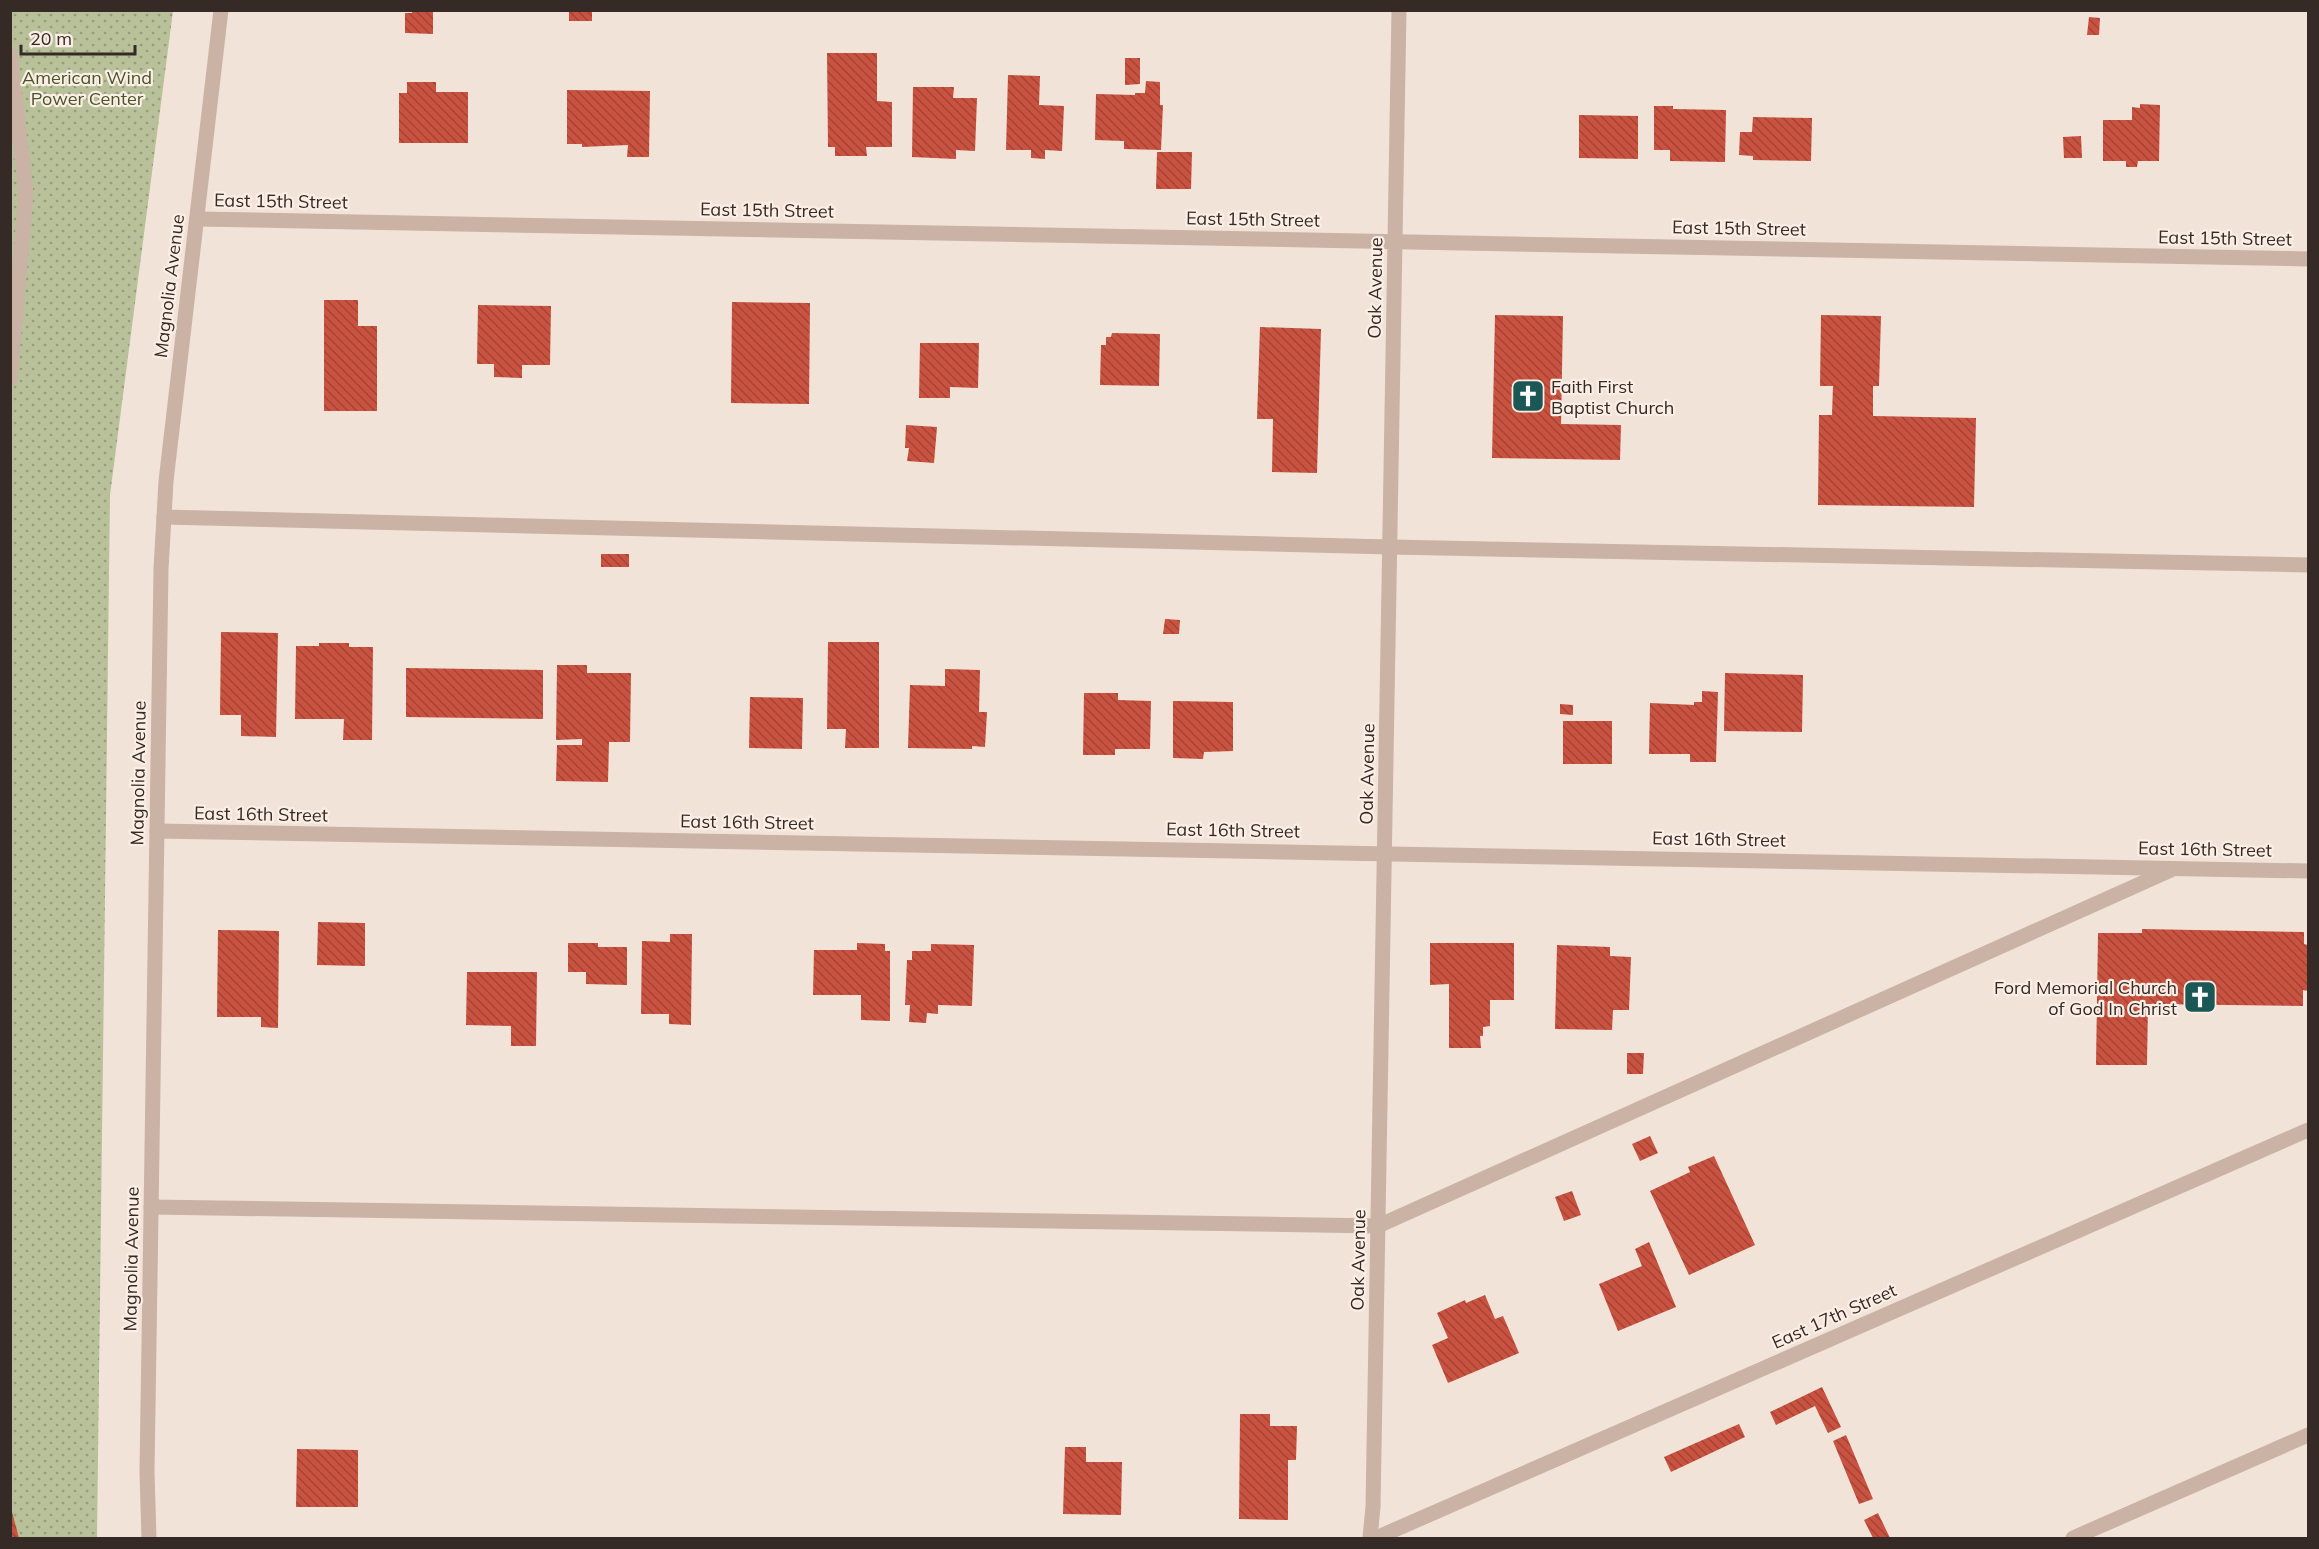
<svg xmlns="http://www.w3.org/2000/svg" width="2319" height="1549" viewBox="0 0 2319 1549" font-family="Mulish,sans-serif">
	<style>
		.park { fill: url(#park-dots) }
		.building { fill: url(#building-back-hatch) }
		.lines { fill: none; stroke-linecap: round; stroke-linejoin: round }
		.minor { stroke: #cab2a5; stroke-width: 15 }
		.labels { text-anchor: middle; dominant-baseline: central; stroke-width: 4.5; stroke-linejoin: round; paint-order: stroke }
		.park-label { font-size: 18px; fill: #49542a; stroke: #faeee5 }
		.street-label { font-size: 18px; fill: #362a26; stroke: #faeee5 }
		.poi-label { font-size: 18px; fill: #362a26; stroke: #faeee5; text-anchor: start }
	</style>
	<defs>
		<pattern id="park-dots" width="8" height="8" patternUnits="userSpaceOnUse" patternTransform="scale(1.5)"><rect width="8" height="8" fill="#b8c199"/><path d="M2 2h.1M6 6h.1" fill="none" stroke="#969d7d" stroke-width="1.8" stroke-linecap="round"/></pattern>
		<pattern id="building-back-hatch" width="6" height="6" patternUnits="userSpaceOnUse" patternTransform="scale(1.5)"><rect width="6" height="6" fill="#c95240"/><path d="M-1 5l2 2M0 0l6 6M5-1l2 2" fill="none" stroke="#a44435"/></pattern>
	</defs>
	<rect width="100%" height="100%" fill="#f2e3d9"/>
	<path class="park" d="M11 11H173L110 495 97 1538H11Z"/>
	<g class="building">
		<path d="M412 10H433V34L405 33V13H412Z"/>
		<rect x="569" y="10" width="23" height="11"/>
		<path d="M2089 17 2100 18 2099 35H2087Z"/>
		<path d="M827 53H877V101L892 102V147H866L867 156H835V147H828Z"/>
		<path d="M1125 58H1140V84L1125 85Z"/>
		<path d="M1008 75 1040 76 1039 105 1064 106 1062 151 1045 150V159L1031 158V150H1006Z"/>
		<path d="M1146 81 1160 82V105H1163L1161 150 1124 149V141L1095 140 1096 94 1135 95V93H1145Z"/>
		<path d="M407 82H436V92H468V143H399V93H407Z"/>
		<path d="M913 87H954L953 98H977L975 151 956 150V159L912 157Z"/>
		<path d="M567 90 650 91 649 157H627L628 145 582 147V144H567Z"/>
		<path d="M2140 104 2160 105 2159 161H2138L2137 167H2126V161H2103V120H2132V107L2140 108Z"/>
		<path d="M1654 106H1673V109L1726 110 1725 162 1670 161V150H1654Z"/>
		<path d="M1579 115 1638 116V159L1579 158Z"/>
		<path d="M1753 117 1812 118 1811 161 1753 160V156L1739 155 1740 132H1752Z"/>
		<path d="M2081 136 2082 158H2064L2063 137Z"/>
		<path d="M1157 152H1192L1191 189H1156Z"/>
		<path d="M324 300H358V326H377V411H324Z"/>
		<path d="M732 302 810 303 809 404 731 403Z"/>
		<path d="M478 305 551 306 550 365H522V378L494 377V364H477Z"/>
		<path d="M1495 315 1563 316 1561 424 1621 425 1620 460 1492 458Z"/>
		<path d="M1821 315 1881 316 1879 386H1873V416L1976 418 1974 507 1818 505 1819 415H1832L1833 386H1820Z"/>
		<path d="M1260 327 1321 329 1317 473 1272 472 1273 419H1257Z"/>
		<path d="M1112 333 1160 334 1159 386 1100 385 1101 345H1106V337H1111Z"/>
		<path d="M920 343H979L978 388 950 387V398H919Z"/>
		<path d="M906 425 937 427 934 463 907 461 909 448H905Z"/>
		<rect x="601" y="554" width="28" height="13"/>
		<path d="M1165 619 1180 620 1179 634H1163Z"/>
		<path d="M221 632 278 633 276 737 241 736V715H220Z"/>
		<path d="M828 642H879V748H845L846 729H827Z"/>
		<path d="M319 643H349V647H373L372 740H343L344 719H295L296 646H319Z"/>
		<path d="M557 665H587V673H631L630 742H609L608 782 556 781 557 745H582V739L556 740Z"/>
		<path d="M406 668 543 670V719L406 717Z"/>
		<path d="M945 669 980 670 979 712H987L985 747 972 746V749L908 748 910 685 945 686Z"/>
		<path d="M1725 673 1803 675 1802 732 1724 731Z"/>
		<path d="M1702 691 1718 692 1716 762H1690V754H1649L1650 703 1694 705V702H1702Z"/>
		<path d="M1084 693H1118V700L1151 701 1150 749H1115V755H1083Z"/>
		<path d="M750 697 803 698 802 749 749 748Z"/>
		<path d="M1173 701 1233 702V751L1204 752 1203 759 1173 758Z"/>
		<path d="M1560 704 1573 705V715L1560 714Z"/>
		<rect x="1563" y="721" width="49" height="43"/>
		<path d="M318 922 365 923V966L317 965Z"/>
		<path d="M2142 929 2304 932V944L2308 945V991L2303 990V1006L2148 1004 2147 1065H2096L2098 933H2142Z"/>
		<path d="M218 930 279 931 278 1028 261 1027V1017H217Z"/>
		<path d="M670 934H692L691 1025 669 1024V1014H641L642 941 670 942Z"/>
		<path d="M568 943H598V947H627V985L586 984V972H568Z"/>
		<path d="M857 943 885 944V951H890V1021L861 1020V995H813L814 950H857Z"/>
		<path d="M1430 943H1514V1000H1490V1026L1483 1027V1036H1480L1481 1048H1449V984L1430 985Z"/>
		<path d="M931 944 974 945 972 1006 938 1005V1014L927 1013 926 1023 909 1022 910 1005H905L907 960H912V951H931Z"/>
		<path d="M1557 945 1610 947V956L1631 957 1629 1010H1613L1612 1030 1555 1029Z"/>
		<path d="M467 972H537L536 1046H511V1026L466 1025Z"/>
		<path d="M1627 1053H1644L1643 1074H1627Z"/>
		<path d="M1650 1136 1658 1153 1640 1161 1632 1144Z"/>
		<path d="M1714 1156 1755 1245 1689 1275 1650 1191 1690 1172 1688 1167Z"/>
		<path d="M1572 1191 1581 1215 1564 1221 1555 1197Z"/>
		<path d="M1649 1242 1676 1307 1618 1331 1599 1284 1642 1266 1635 1249Z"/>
		<path d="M1485 1295 1495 1319 1503 1316 1519 1353 1448 1383 1432 1345 1448 1338 1437 1313 1465 1300 1466 1303Z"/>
		<path d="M1822 1387 1841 1427 1828 1433 1815 1406 1776 1425 1770 1412Z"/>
		<path d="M1240 1414H1270V1426H1297L1296 1460H1288V1520L1239 1519Z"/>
		<path d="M1739 1424 1745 1437 1671 1472 1664 1457Z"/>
		<path d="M1846 1435 1873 1499 1859 1504 1833 1441Z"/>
		<path d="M1065 1447H1086V1462H1122L1121 1515 1063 1514Z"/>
		<path d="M297 1449 358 1450V1507H296Z"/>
		<path d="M10 1508H11L19 1538H10Z"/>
		<path d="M1878 1513 1890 1538H1873L1864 1520Z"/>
	</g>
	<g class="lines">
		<g class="minor">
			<path d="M10 55 26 193 10 379"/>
			<path d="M197 219 2308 259"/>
			<path d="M164 517 1390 547 2308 565"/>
			<path d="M157 831 2308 871"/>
			<path d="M151 1207 1378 1226 2171 870"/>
			<path d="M149 1538 147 1472 161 569 166 481 221 10"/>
			<path d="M1370 1538 1373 1507 1399 10"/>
			<path d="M1376 1538 2308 1130"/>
			<path d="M2073 1538 2308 1435"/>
		</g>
	</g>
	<defs>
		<symbol id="church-square" viewBox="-11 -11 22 22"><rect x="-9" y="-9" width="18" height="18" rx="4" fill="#1b5855" stroke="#faeee5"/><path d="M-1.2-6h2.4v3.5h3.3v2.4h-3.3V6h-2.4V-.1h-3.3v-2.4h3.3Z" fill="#fff"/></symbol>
	</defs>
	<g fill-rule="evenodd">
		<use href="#church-square" x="1509" y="377" width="38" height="38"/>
		<use href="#church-square" x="2181" y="978" width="38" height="38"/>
	</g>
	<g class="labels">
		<g class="park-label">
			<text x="87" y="77">American Wind<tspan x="87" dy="21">Power Center</tspan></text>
		</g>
		<g class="street-label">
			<text transform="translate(281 201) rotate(1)">East 15th Street</text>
			<text transform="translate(767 210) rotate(1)">East 15th Street</text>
			<text transform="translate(1253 219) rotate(1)">East 15th Street</text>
			<text transform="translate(1739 228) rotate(1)">East 15th Street</text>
			<text transform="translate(2225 238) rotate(1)">East 15th Street</text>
			<text transform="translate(169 286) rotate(-83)">Magnolia Avenue</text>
			<text transform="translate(1375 288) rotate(-89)">Oak Avenue</text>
			<text transform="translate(138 773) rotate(-89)">Magnolia Avenue</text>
			<text transform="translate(1367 774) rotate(-89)">Oak Avenue</text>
			<text transform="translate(261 814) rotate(1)">East 16th Street</text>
			<text transform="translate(747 822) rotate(1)">East 16th Street</text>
			<text transform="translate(1233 830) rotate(1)">East 16th Street</text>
			<text transform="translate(1719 839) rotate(1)">East 16th Street</text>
			<text transform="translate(2205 849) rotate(1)">East 16th Street</text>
			<text transform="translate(131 1259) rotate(-89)">Magnolia Avenue</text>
			<text transform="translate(1358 1260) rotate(-89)">Oak Avenue</text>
			<text transform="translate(1834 1316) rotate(-24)">East 17th Street</text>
		</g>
		<g class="poi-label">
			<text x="1551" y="386">Faith First<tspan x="1551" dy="21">Baptist Church</tspan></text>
			<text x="2177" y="987" text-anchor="end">Ford Memorial Church<tspan x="2177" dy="21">of God In Christ</tspan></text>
		</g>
	</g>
	<rect width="2319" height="1549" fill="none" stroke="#362a26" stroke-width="24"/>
	<path d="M21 45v9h114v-9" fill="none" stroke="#362a26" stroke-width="3"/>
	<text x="30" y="45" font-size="18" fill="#362a26" stroke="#faeee5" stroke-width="4.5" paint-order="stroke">20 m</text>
</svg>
